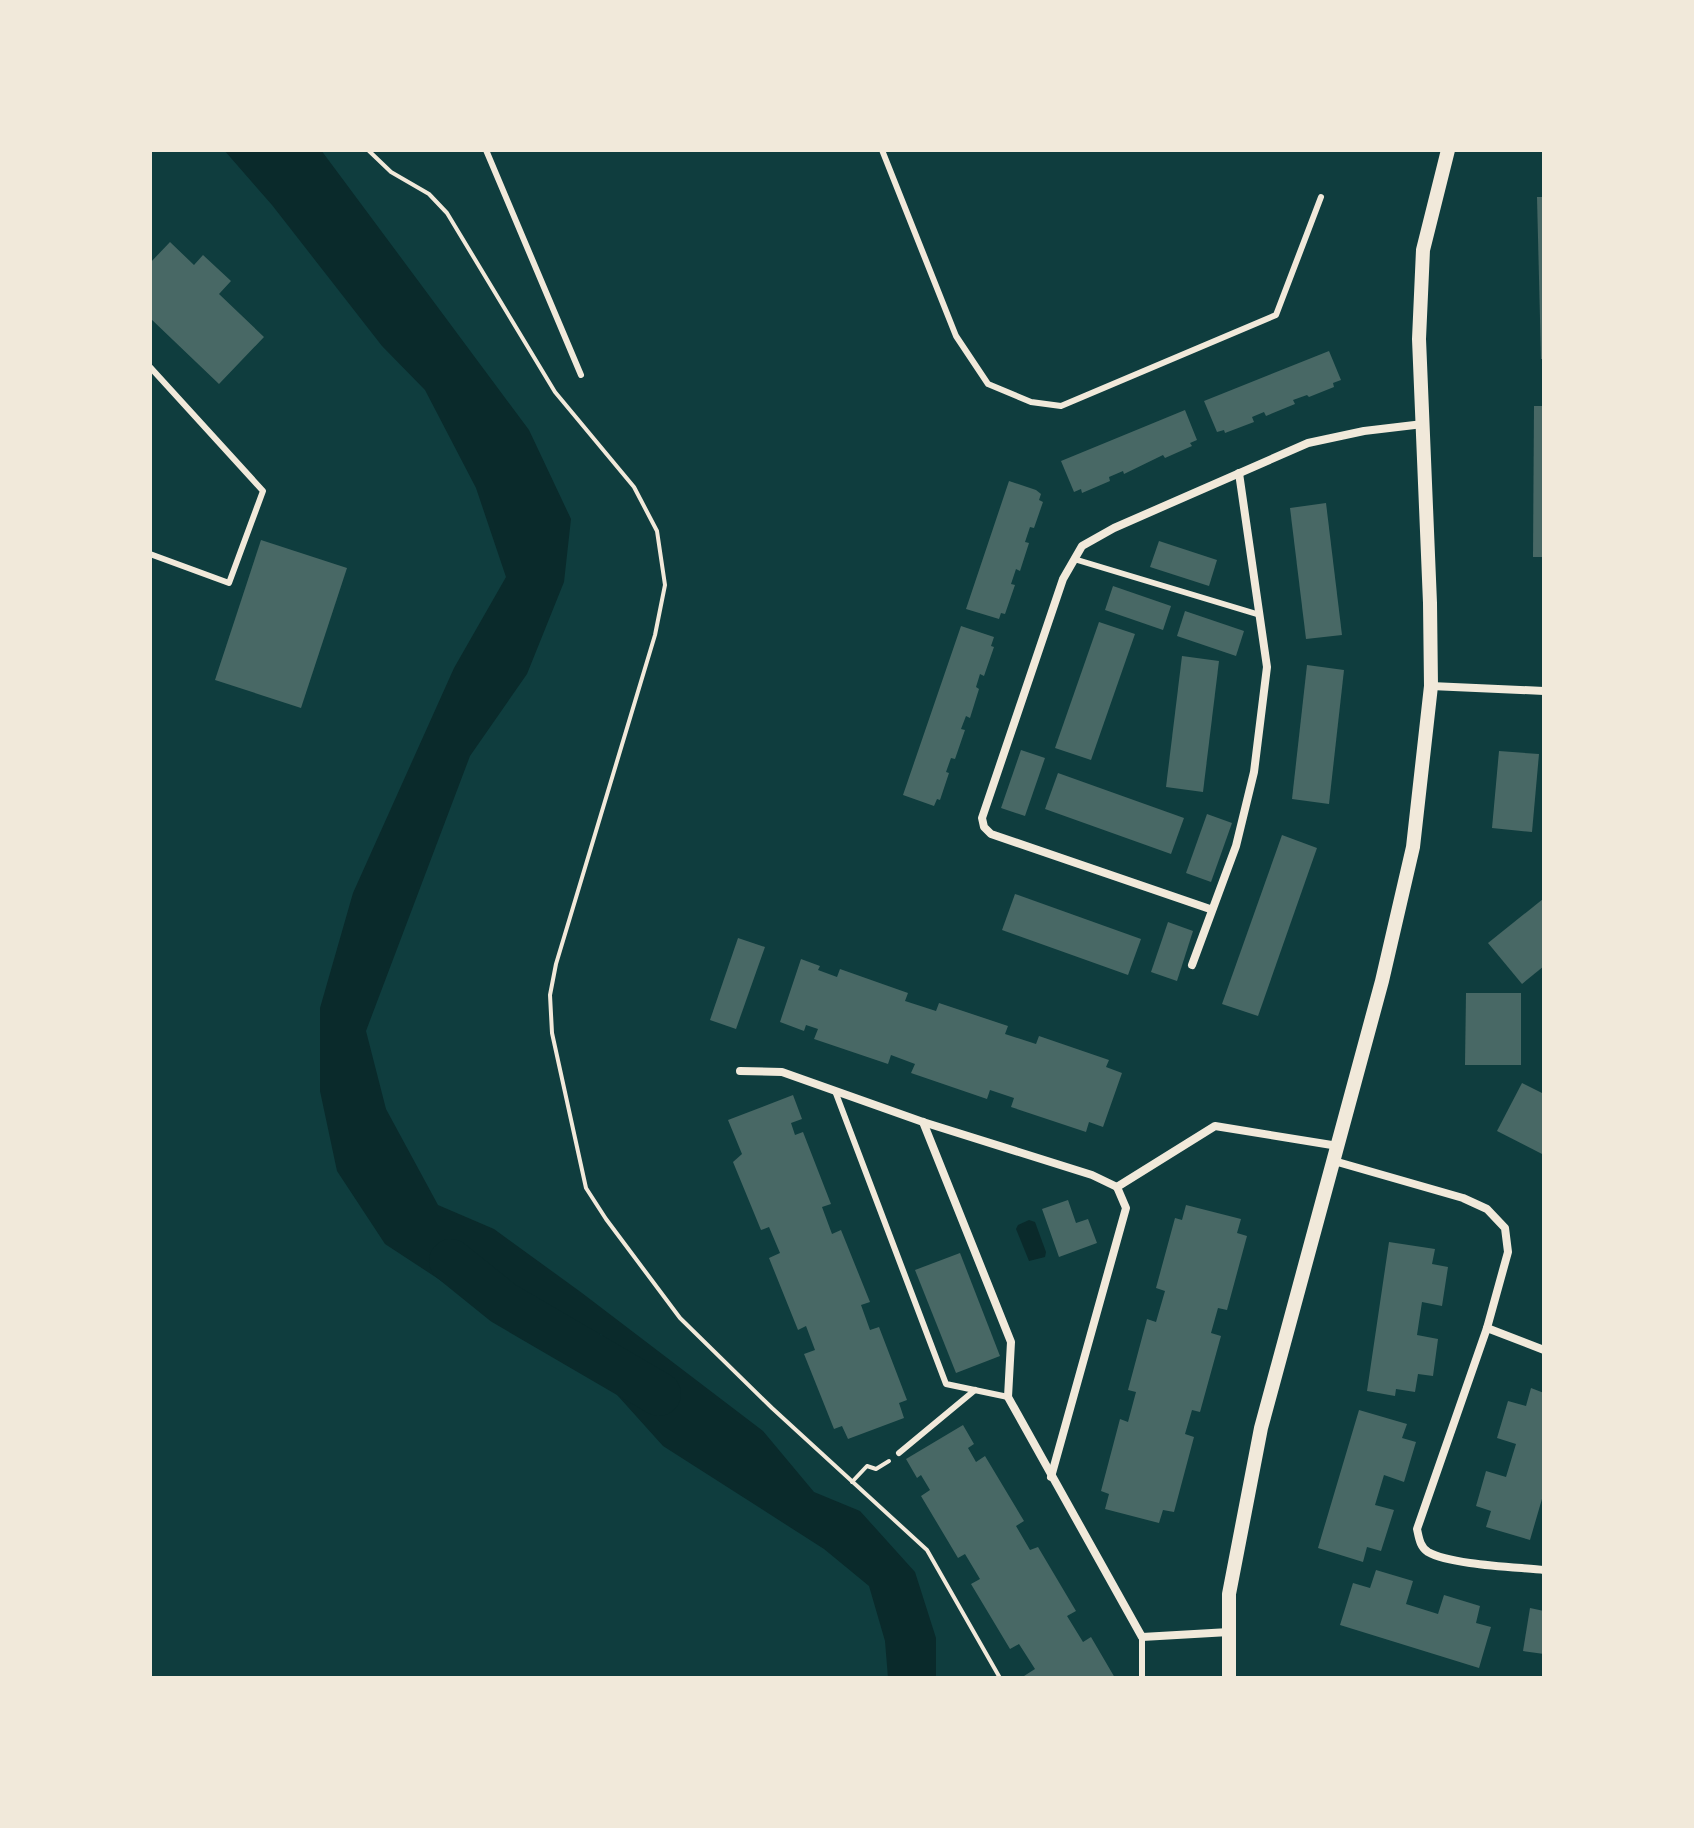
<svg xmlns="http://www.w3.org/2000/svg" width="1694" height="1828" viewBox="0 0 1694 1828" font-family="'Fira Sans Condensed',sans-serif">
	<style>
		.water { fill: #0a2a2b }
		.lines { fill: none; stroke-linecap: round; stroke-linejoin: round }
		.river { stroke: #0a2a2b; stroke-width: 44 }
		.building { fill: #486865 }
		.path { stroke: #f1e9da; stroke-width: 4 }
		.service { stroke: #f1e9da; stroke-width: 6 }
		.minor { stroke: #f1e9da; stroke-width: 8 }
		.tertiary { stroke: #f1e9da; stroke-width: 14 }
	</style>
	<rect width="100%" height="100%" fill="#0f3d3e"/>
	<g class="water">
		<path d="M224 150H321L529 430 571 519 564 582 527 674 470 756 366 1031 386 1109 438 1205 494 1229 582 1293 763 1431 814 1492 860 1511 915 1572 936 1638V1678H888L885 1641 869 1586 824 1549 663 1446 609 1386 602 1335 443 1282 385 1244 337 1171 320 1091V1008L353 893 454 668 506 577 476 488 425 390 382 346 272 205Z"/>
		<path d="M1029 1220 1035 1222 1046 1252 1045 1257 1029 1261 1016 1229 1018 1225Z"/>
	</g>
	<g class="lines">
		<path class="river" d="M451 1261 503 1303 659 1394"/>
	</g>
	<g class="building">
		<path d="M1537 197H1544V359H1541Z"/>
		<path d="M170 242 194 265 203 255 231 281 219 294 264 337 219 384 150 318V263Z"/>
		<path d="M1329 351 1341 380 1333 383 1334 387 1309 397 1307 395 1293 400 1295 404 1266 416 1264 412 1252 417 1254 422 1225 433 1224 430 1217 432 1204 401Z"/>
		<path d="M1534 406H1544V557H1533Z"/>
		<path d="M1185 410 1197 440 1190 443 1192 446 1165 458 1163 455 1124 474 1123 471 1109 477 1110 481 1082 493 1081 489 1074 492 1061 461Z"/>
		<path d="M1009 481 1036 490 1041 494 1039 500 1043 502 1034 528 1030 527 1025 542 1029 543 1020 571 1016 569 1011 584 1015 585 1005 614 1001 613 999 619 966 609Z"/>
		<path d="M1326 503 1342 635 1306 639 1290 508Z"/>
		<path d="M261 540 347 568 301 708 215 680Z"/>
		<path d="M1159 541 1217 560 1209 586 1150 567Z"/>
		<path d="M1113 586 1171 606 1163 630 1105 610Z"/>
		<path d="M1185 611 1244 631 1236 656 1177 636Z"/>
		<path d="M1099 622 1135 634 1091 760 1055 748Z"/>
		<path d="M961 626 994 637 991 646 994 647 984 676 980 674 976 687 979 689 970 718 966 716 961 729 965 730 955 759 951 758 946 772 949 773 940 800 937 799 934 806 903 795Z"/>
		<path d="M1182 656 1219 661 1203 792 1166 787Z"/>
		<path d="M1307 665 1344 670 1329 804 1292 799Z"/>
		<path d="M1021 750 1045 758 1025 816 1001 808Z"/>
		<path d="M1499 751 1539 754 1532 832 1492 828Z"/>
		<path d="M1058 773 1184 818 1171 854 1045 809Z"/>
		<path d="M1207 814 1232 823 1211 882 1186 873Z"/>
		<path d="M1282 835 1317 848 1258 1016 1222 1004Z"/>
		<path d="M1015 894 1141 939 1128 975 1002 930Z"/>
		<path d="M1543 899 1544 966 1522 984 1488 943Z"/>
		<path d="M1168 922 1193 931 1177 981 1151 972Z"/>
		<path d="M738 938 765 947 736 1029 710 1020Z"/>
		<path d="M801 959 820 966 818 970 837 977 840 969 908 993 905 1001 936 1011 939 1003 1008 1026 1005 1034 1036 1044 1039 1036 1109 1060 1106 1067 1122 1073 1103 1127 1089 1122 1086 1132 1011 1107 1014 1098 990 1090 987 1099 911 1073 915 1064 891 1055 888 1064 814 1039 818 1029 806 1025 804 1031 780 1022Z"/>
		<path d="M1466 993H1521V1065H1465Z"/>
		<path d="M1522 1083 1544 1094V1155L1497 1131Z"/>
		<path d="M793 1095 802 1119 791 1123 795 1135 803 1132 831 1204 822 1207 832 1234 841 1230 870 1302 861 1305 870 1330 879 1327 907 1400 899 1403 904 1418 848 1439 842 1426 834 1429 804 1354 815 1350 806 1326 798 1330 769 1258 780 1253 769 1227 761 1230 733 1162 742 1154 728 1120Z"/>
		<path d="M1068 1200 1076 1223 1088 1219 1097 1243 1059 1257 1042 1209Z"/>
		<path d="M1186 1205 1241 1219 1237 1233 1247 1236 1227 1310 1218 1308 1211 1333 1221 1336 1200 1412 1192 1410 1185 1434 1194 1437 1174 1512 1163 1510 1159 1523 1105 1509 1109 1494 1101 1491 1120 1419 1128 1422 1136 1392 1128 1390 1147 1319 1156 1322 1165 1291 1156 1288 1175 1218 1182 1220Z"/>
		<path d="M1389 1242 1435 1249 1432 1264 1448 1267 1442 1306 1422 1302 1417 1335 1438 1339 1433 1376 1418 1374 1415 1392 1396 1389 1395 1396 1367 1391Z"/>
		<path d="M960 1253 1000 1356 956 1373 915 1270Z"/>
		<path d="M1531 1388 1544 1393V1492L1530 1540 1486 1527 1491 1511 1476 1506 1486 1471 1506 1477 1516 1444 1497 1438 1508 1401 1526 1406Z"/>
		<path d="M1359 1410 1407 1424 1402 1438 1416 1442 1404 1482 1384 1475 1375 1505 1394 1510 1381 1551 1367 1547 1363 1562 1318 1548Z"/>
		<path d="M963 1425 974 1444 968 1448 976 1462 985 1456 1024 1521 1016 1526 1030 1550 1038 1547 1076 1611 1067 1616 1083 1642 1091 1637 1115 1678H1025L1024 1676 1035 1669 1019 1644 1010 1649 971 1584 980 1579 965 1554 958 1558 921 1496 930 1490 921 1475 917 1478 906 1459Z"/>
		<path d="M1376 1570 1413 1581 1406 1604 1438 1614 1444 1595 1480 1606 1476 1623 1491 1627 1479 1668 1340 1625 1353 1583 1370 1588Z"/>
		<path d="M1530 1608 1544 1611V1654L1523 1651Z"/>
	</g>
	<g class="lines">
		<g class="path">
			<path d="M368 150 391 172 429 194 447 213 555 392 634 487 657 531 665 585 655 635 556 964 550 995 552 1033 586 1188 606 1219 680 1318 772 1408 927 1550 1000 1678"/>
			<path d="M852 1482 867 1466 876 1469 889 1461"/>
		</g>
		<g class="service">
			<path d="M486 150 581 375"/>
			<path d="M882 150 956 336 988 384 1031 402 1061 406 1276 315 1321 197"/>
			<path d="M150 367 263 491 229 583 150 554"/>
			<path d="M1074 559 1260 615"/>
			<path d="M835 1091 946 1384 1008 1397"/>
			<path d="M899 1453 975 1390"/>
			<path d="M1142 1637V1678"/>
		</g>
		<g class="minor">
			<path d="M1431 686 1544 691"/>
			<path d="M1210 909 991 834 984 827 982 818 1063 579 1082 546 1114 528 1308 443 1364 431 1423 424"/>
			<path d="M1192 965 1236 846 1254 772 1267 667 1239 473"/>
			<path d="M740 1071 782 1072 923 1122 1092 1175 1117 1187"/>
			<path d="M923 1122 1011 1342 1008 1397 1142 1637 1229 1632"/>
			<path d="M1334 1161 1463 1198 1487 1209 1505 1228 1508 1252 1487 1328 1417 1529C1419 1538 1420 1547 1428 1552 1451 1565 1516 1567 1544 1570"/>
			<path d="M1117 1187 1215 1126 1338 1146"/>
			<path d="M1487 1328 1544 1350"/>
			<path d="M1051 1477 1126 1208 1117 1187"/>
		</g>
		<path class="tertiary" d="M1229 1678V1594L1261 1428 1382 981 1413 847 1431 686 1430 603 1419 339 1423 250 1448 150"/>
	</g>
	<rect width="1694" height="1828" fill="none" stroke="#f1e9da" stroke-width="304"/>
</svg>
